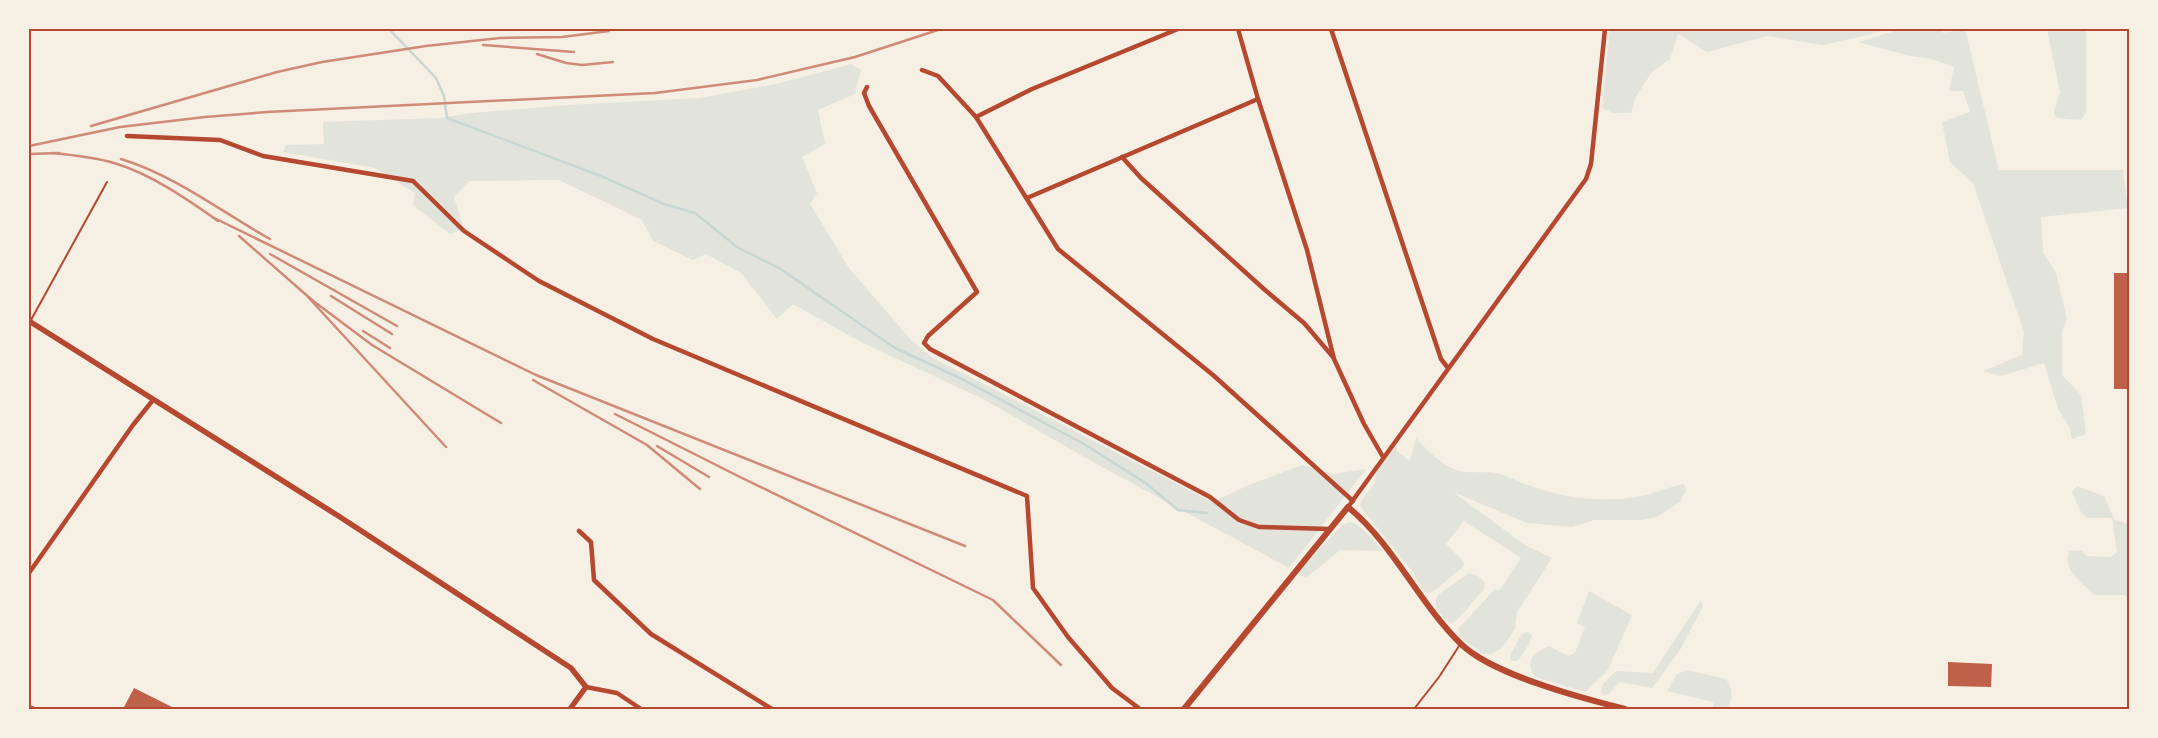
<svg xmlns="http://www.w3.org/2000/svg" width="2158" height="738" viewBox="0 0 2158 738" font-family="'Source Serif 4',serif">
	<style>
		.green { fill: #e2e4dc }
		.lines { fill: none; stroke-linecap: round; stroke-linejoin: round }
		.stream { stroke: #c9d6d2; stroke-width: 2.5 }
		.building { fill: #bf614a }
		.service { stroke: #b5482f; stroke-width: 2 }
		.minor { stroke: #b5482f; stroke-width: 4.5 }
		.tertiary { stroke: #b5482f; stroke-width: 5.5 }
		.secondary { stroke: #b5482f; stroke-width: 6 }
		.rail { stroke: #cf8b77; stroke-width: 2.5 }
		.neatline { fill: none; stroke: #b5482f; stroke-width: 2 }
	</style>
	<rect width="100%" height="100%" fill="#f6efe4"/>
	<g class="green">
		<path d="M1610 29H1887L1872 34 1823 45 1768 36 1707 52 1678 34 1670 59 1652 72 1635 98 1631 113H1613L1602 108Z"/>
		<path d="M1902 29H1940L1943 33 1965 29 1999 170H2123L2128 208 2041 217 2043 252 2056 273 2067 319 2062 331V375L2081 395 2086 434 2072 439 2070 428 2058 409 2044 363 2001 376 1983 371 2022 355 2024 332 1973 183 1950 162 1942 122 1970 112 1963 91H1949L1954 67 1931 59 1910 56 1858 42Z"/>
		<path d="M2047 29H2086V112L2081 120 2057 118 2054 113 2060 92Z"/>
		<path d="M851 64 861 70 855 94 818 110 825 144 802 157 817 193 810 204 849 268 911 340 933 358 1212 502 1251 484 1302 465 1334 474 1366 469 1289 568 1091 461 983 399 863 343 793 304 777 319 741 273 706 254 693 260 653 241 642 220 559 180 469 181 454 197 464 229 450 234 413 205 415 193 375 168 283 152 286 145 324 144 323 122 438 118 472 113 568 105 699 98 776 84Z"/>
		<path d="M1416 438C1430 453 1444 468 1465 472 1477 473 1488 471 1499 474 1510 477 1518 482 1528 485 1563 498 1599 503 1637 497 1653 494 1668 487 1684 484L1686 491 1680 502 1657 517 1642 520H1594L1572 527 1527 523 1453 492 1525 545 1552 558 1517 612 1515 629 1502 648 1492 654H1483L1459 636 1458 629 1495 589 1499 591 1521 558 1464 521 1446 544 1464 562 1463 567 1434 591 1428 593 1424 591 1411 570 1360 506 1361 501 1375 483 1376 473 1395 445 1398 452 1410 461Z"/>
		<path d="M2077 486 2104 496 2114 519 2129 525V600L2124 595H2094C2082 582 2062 570 2069 551L2082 550 2086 556 2111 557 2117 552 2112 518H2087L2081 512 2072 492Z"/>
		<path d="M1350 522C1364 526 1373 540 1383 551L1340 550 1306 578 1298 573 1342 525Z"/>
		<path d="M1469 573 1478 576 1485 583 1484 589 1459 618 1451 624C1442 617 1431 607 1438 595Z"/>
		<path d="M1589 591 1632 615 1608 670 1585 692 1535 677C1524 660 1534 653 1549 646L1568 656 1575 653 1585 627 1577 623Z"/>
		<path d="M1701 600 1703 606 1680 650 1652 688 1619 682 1609 694 1604 695 1601 693 1602 685 1616 671 1653 673Z"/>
		<path d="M1526 632 1530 633 1532 636C1528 646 1524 654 1517 661H1512L1510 658 1511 654 1521 635Z"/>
		<path d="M1687 670 1726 679C1734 690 1733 697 1727 709H1714L1713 702 1667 691 1677 674Z"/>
	</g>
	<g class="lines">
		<path class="stream" d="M389 29 436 78 444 96 447 118 601 176 664 204 695 213 737 247 779 268 895 348 958 377 1084 444 1147 484 1178 510 1207 513"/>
	</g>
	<g class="building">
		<rect x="2114" y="273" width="15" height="116"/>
		<path d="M1948 662 1992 664 1991 687 1948 686Z"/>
		<path d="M134 688 176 709H123Z"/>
	</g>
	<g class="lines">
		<g class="service">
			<path d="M31 320 107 182"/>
			<path d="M1414 709 1439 677 1459 646"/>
		</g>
		<g class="minor">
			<path d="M1238 29 1258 99 1307 250 1334 359 1364 424 1383 457"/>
			<path d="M1331 29 1441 359 1448 368"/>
			<path d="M922 70 938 76 976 117 1058 249 1213 375 1353 501"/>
			<path d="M867 87 864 93 869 106 977 292 928 336 924 343 930 349 1210 497 1239 520 1259 527 1329 529"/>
			<path d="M976 117 1032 89 1178 29"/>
			<path d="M127 136 220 140 263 156 413 181 464 231 539 281 653 339 1027 496 1033 588 1068 637 1112 688 1140 709"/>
			<path d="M1122 157 1141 178 1265 290 1304 323 1333 357"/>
			<path d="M1027 198 1258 99"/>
			<path d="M1348 507 1586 179 1591 164 1605 29"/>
			<path d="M579 531 591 542 594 580 651 634 772 709"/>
			<path d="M29 573 133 425 153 400"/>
			<path d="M586 687 617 693 641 709"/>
			<path d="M29 707 34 709"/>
		</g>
		<path class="tertiary" d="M29 321 340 517 571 668 586 687 570 709"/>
		<path class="secondary" d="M1184 709 1348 507C1394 545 1418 602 1461 644 1493 675 1581 698 1625 709"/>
		<g class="rail">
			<path d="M483 45 574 52"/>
			<path d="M537 54 566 63 582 65 613 62"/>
			<path d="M91 126 277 72 322 62 426 46 500 38 562 37 609 31"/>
			<path d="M29 146 120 127 205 117 267 112 655 93 757 80 855 57 941 29"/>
			<path d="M52 153C73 155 94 157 114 163 151 174 187 199 218 221"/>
			<path d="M29 154 59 153"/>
			<path d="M121 159C176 176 220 211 270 239"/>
			<path d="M214 218 536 375 965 546"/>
			<path d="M239 236 312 300"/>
			<path d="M270 254 397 326"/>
			<path d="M331 296 392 334"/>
			<path d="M363 331 390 348"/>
			<path d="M533 380 647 445 700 489"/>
			<path d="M615 414 740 477 993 600 1061 665"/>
			<path d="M657 446 709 477"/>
			<path d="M446 447 308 297 372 345 501 423"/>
		</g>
	</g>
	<rect width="2158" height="738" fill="none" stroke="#f6efe4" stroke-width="60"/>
	<rect x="30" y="30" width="2098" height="678" class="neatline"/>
</svg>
